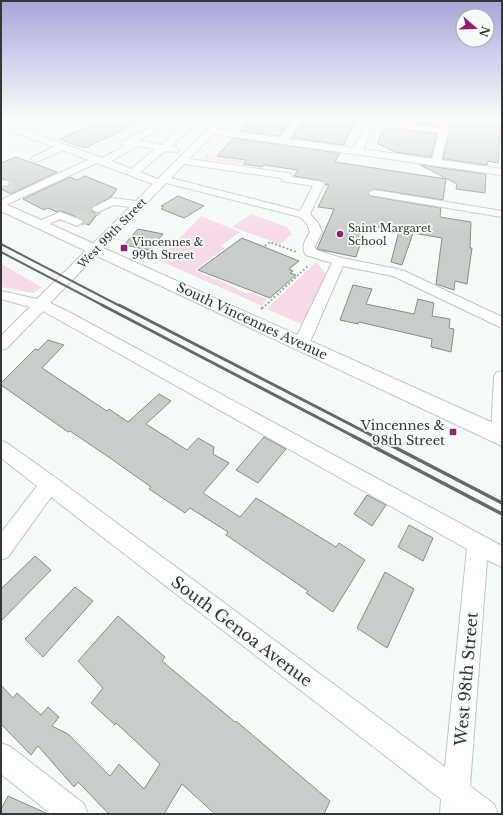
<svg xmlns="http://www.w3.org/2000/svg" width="503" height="815" viewBox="0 0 503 815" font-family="'Libre Baskerville',serif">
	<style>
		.green { fill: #f7dae9 }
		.building { fill: #c7cdc8; stroke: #888e88 }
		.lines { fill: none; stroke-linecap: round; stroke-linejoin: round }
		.minor-tunnel-far1 { stroke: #cfd4cf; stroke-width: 10; stroke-dasharray: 10 5; stroke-linecap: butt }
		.minor-tunnel { stroke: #cfd4cf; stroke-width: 12; stroke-dasharray: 12 6; stroke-linecap: butt }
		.minor-casing { stroke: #c0c6c1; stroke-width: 2 }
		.major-casing { stroke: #c0c6c1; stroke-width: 2 }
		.path-far1 { stroke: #a6aaa6; stroke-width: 2; stroke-dasharray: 2 2; stroke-linecap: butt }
		.path { stroke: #a6aaa6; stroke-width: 2.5; stroke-dasharray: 3 3; stroke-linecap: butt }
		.minor { fill: #fff; fill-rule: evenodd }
		.major { fill: #fff; fill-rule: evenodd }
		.rail-far2 { stroke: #666966; stroke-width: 2 }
		.rail-far1 { stroke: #666966; stroke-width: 3 }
		.rail { stroke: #666966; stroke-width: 3.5 }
		.poi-dot { fill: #9a1b72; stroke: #f5fbf6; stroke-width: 1.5 }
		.labels { text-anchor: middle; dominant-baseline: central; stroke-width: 3.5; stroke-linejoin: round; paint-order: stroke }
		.far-poi-label { font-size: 11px; fill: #353735; stroke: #f5fbf6; text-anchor: start }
		.far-street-label { font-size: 11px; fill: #353735; stroke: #f5fbf6 }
		.street-label { font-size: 13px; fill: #353735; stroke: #f5fbf6 }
		.poi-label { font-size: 13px; fill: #353735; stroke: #f5fbf6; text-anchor: end }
		.near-street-label { font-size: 16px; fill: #353735; stroke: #f5fbf6 }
	</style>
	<rect width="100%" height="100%" fill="#f5fbf6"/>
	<g class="green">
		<path d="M209 152 216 153 214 156 243 161 241 164 245 165 203 159Z"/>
		<path d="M251 214 287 227 292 234 280 244 232 227Z"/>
		<path d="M201 216 240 232 221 246 225 248 195 270 215 280 217 279 247 294 249 292 267 299 262 306 158 260Z"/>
		<path d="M316 262 328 276 303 325 267 309Z"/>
		<path d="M1 264 42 287 33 293 1 287Z"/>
	</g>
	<g class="building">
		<path d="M106 120H145L85 148 59 139Z"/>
		<path d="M249 120H292L279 136 240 131Z"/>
		<path d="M303 120H356L344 145 292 138Z"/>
		<path d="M393 120H441L439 126Z"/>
		<path d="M452 120H501L498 163 488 161 487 165 443 159Z"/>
		<path d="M390 128 437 134 431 157 395 152 377 143 383 130H389Z"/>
		<path d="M233 138 340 153 335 162 446 179 443 200 374 189 368 194 370 196 441 208 440 217 471 222 470 248H472L467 284 455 281 454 290 436 284 442 238 413 233 402 265 391 262 399 231 367 225 356 257 317 249 334 209 318 207 329 185H325L323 181 294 176 298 170 264 165 262 167 243 164 246 160 217 156Z"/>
		<path d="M16 157 44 167 57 172 11 194 1 189V187L8 186 10 184 8 180 1 179V163Z"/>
		<path d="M420 165 486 174 485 193 456 189 457 184Z"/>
		<path d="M85 176 117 189 111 197 91 208 93 212 98 213 89 225 84 223 82 219 61 211 57 212 48 208 44 210 23 199 70 177 77 180Z"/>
		<path d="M178 196 204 206 184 218 161 209 164 207 161 206Z"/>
		<path d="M138 229 163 234 149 250 124 245Z"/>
		<path d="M242 238 299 261 289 269 293 271 290 273 296 275 270 298 198 270Z"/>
		<path d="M353 285 372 289 366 304 414 314 418 299 434 303 432 316 450 319 449 328 454 329 451 352 431 347 432 339 359 322 358 324 340 320Z"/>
		<path d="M48 340 64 345 42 368 107 411 109 409 128 422 159 394 171 401 146 424 187 450 198 438 214 447 213 454 229 463 203 493 240 517 256 498 336 547 339 543 365 560 333 612 306 593 308 591 226 535 228 532 190 508 185 513 149 489 151 487 110 458 70 431 68 432 1 385V383L35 349 38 350Z"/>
		<path d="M264 437 286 449 258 483 236 470Z"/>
		<path d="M367 495 386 505 372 526 354 514Z"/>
		<path d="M409 525 433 538 423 561 398 547Z"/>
		<path d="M35 556 51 570 1 621V589Z"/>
		<path d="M385 572 414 589 387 648 357 628Z"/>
		<path d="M75 587 93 601 43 657 25 639Z"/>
		<path d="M118 616 165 657 162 661 235 722 236 721 330 801 324 814H215L182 784 164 814H109L78 782 74 787 38 746 31 755 1 724V685L13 698 17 693 41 715 48 707 59 717 52 726 68 734 110 776 119 764 144 789 160 764 116 723 115 725 91 703 103 688 78 661Z"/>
		<path d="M8 796 48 814H1V809Z"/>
	</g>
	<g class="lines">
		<path class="minor-tunnel-far1" d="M4 183 13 188"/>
		<path class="minor-tunnel" d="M79 221 98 209"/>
		<defs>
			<g id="minor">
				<path d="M167 120H173L174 122 138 140 161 145 185 125H191L192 127 171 146 177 148 179 150 177 152 165 151 140 172 158 179 217 120H226L218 129 280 138 294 120H302L289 139 354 148 367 120H382L440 128 443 120H451L441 160 502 169V175L213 134 189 159 287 173 291 174 292 177 323 182 324 184 310 214 318 223 322 232 315 246 316 250 342 258 402 270 502 317V328L393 276 343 266 309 344 306 348 301 349 296 348 293 344 332 263 306 255C300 246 306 240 310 232L307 224 300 217 166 183 50 303 69 312 502 546V567L487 560 470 786 494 804 498 814H440L441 799 51 497 8 557 1 560V533L37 486 1 458V441L7 443 56 478 445 767 467 549 43 311 6 349 1 350V336L30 307 1 299V291L37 299 130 207 114 205 98 212 94 211 92 209 94 207 112 198 136 201 153 184 97 163 1 207V200L88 160 63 150 39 161H33L31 159 33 157 54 147 1 127V121L102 158 125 146 120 143 122 141ZM374 124 439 133 432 159 363 149ZM138 146 155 149 131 169 111 161ZM184 164 281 178 282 181 313 186 300 211 171 178Z"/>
				<path d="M1 180 8 181 9 183 8 185 1 186Z"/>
				<path d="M374 190 502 211V217L370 195 369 193Z"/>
				<path d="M60 212 81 220 83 222 77 226 60 219 41 228 35 224 37 222Z"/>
				<path d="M502 371V442L494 441 491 436 494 377 496 373Z"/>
				<path d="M1 743 11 747 84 804 88 814H51L1 774Z"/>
			</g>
			<path id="major" d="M1 202 502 427V446L1 211Z"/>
		</defs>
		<use href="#minor" class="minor-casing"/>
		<use href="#major" class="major-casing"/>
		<g class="path-far1">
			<path d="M265 246 270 242 296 252"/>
			<path d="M265 306 309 265"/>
		</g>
		<path class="path" d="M261 309 266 305"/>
		<use href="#minor" class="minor"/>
		<use href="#major" class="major"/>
		<g class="rail-far2">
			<path d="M1 244 120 306"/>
			<path d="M1 252 104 306"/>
		</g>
		<g class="rail-far1">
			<path d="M102 305 355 437"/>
			<path d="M119 305 375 437"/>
		</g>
		<g class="rail">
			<path d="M353 436 502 514"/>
			<path d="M373 436 502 503"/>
		</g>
	</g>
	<linearGradient id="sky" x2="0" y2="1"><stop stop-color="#a9a6da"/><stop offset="0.51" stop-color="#fafdfb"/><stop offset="1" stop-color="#fafdfb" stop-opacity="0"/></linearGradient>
	<rect width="503" height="234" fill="url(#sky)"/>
	<g class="poi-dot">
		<circle cx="340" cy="234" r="4"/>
		<rect x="120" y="244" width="8" height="8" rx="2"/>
		<rect x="449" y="428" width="8" height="8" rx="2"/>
	</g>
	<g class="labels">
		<g class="far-poi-label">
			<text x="348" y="228">Saint Margaret<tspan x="348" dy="13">School</tspan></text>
			<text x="132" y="242">Vincennes &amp;<tspan x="132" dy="13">99th Street</tspan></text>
		</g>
		<g class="far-street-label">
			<text transform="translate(112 233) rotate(-46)">West 99th Street</text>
		</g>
		<g class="street-label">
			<text transform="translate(252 321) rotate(25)">South Vincennes Avenue</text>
		</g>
		<g class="poi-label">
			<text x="445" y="425">Vincennes &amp;<tspan x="445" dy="15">98th Street</tspan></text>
		</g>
		<g class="near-street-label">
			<text transform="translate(242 631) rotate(37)">South Genoa Avenue</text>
			<text transform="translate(466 679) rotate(-85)">West 98th Street</text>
		</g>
	</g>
	<rect width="503" height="815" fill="none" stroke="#353735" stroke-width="4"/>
	<g transform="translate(475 28) rotate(110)"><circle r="19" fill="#f5fbf6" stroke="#a8ada9"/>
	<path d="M0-3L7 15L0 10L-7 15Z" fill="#9a1b72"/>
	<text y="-6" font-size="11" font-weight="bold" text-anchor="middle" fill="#353735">N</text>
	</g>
</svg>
